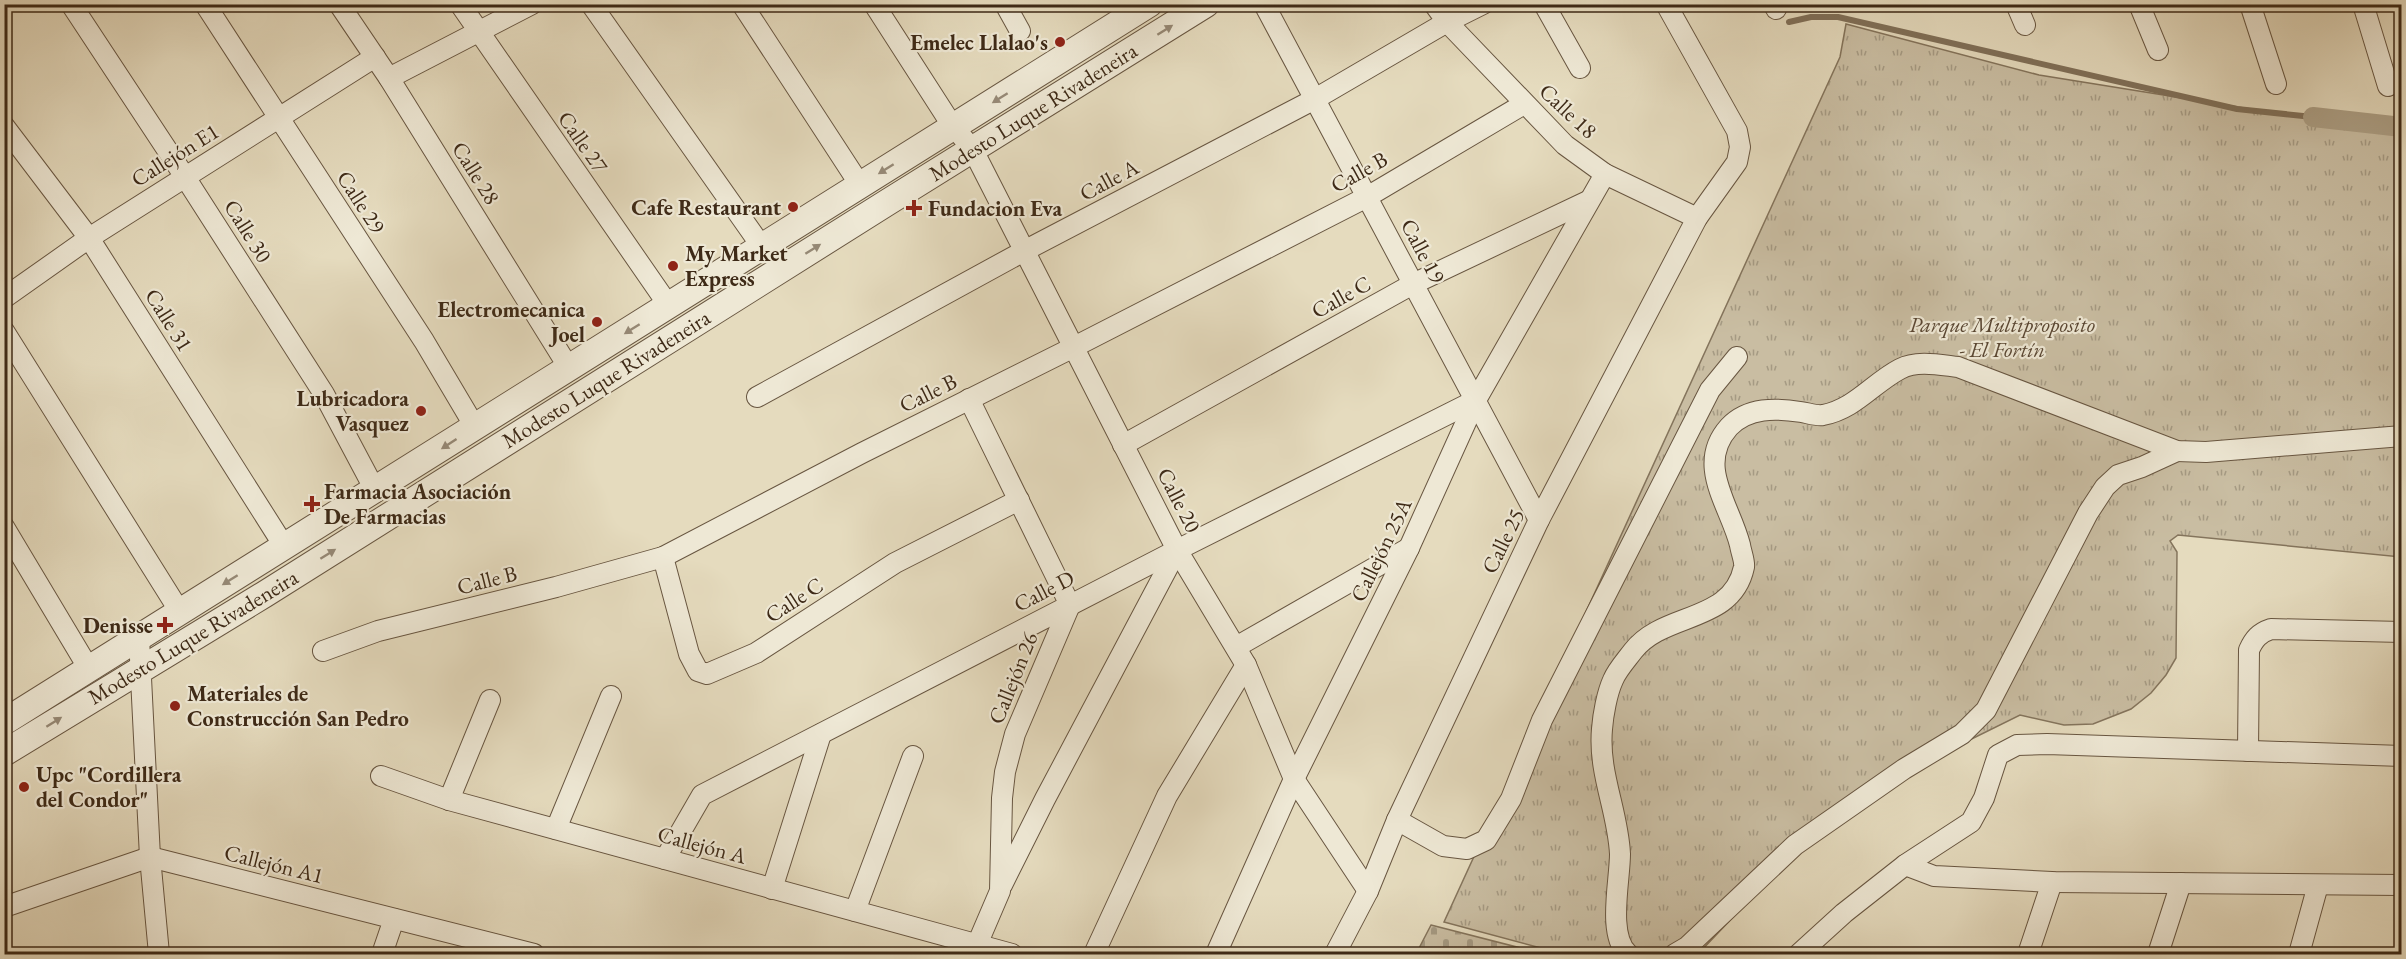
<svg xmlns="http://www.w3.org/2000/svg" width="2406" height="959" viewBox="0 0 2406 959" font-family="'EB Garamond',serif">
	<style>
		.grass { fill: url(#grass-tufts); stroke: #84745c; stroke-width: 1.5 }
		.cemetery { fill: url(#cemetery-stones); stroke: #84745c; stroke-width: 1.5 }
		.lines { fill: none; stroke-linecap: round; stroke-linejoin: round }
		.stream { stroke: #807059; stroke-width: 6 }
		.canal { stroke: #ac9f85; stroke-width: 20 }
		.minor-casing { stroke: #685641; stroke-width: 22 }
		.tertiary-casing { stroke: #685641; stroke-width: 28 }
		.minor { stroke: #eee8d5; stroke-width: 20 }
		.tertiary { stroke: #eee8d5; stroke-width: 26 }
		.oneway { fill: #968976 }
		.poi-dot { fill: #8f2418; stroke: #eee8d5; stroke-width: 2 }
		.labels { text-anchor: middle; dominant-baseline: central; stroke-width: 4.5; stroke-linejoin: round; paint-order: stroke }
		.poi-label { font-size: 22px; font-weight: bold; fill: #3e2a17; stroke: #eee8d5; text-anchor: end }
		.street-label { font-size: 22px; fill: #3e2a17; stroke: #eee8d5 }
		.park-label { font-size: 22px; font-style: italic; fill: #5a4733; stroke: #eee8d5 }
	</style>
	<defs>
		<pattern id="grass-tufts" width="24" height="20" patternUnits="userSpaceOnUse" patternTransform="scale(1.5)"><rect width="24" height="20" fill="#c9bda2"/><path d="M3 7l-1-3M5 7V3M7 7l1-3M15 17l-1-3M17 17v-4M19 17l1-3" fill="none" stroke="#a59a83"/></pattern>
		<pattern id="cemetery-stones" width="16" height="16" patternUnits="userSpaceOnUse" patternTransform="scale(1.5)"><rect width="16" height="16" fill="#c9bda2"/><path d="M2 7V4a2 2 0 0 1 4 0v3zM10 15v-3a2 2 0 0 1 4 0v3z" fill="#a59a83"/></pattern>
	</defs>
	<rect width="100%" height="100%" fill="#e5dbbe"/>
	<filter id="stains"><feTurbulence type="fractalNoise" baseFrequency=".00333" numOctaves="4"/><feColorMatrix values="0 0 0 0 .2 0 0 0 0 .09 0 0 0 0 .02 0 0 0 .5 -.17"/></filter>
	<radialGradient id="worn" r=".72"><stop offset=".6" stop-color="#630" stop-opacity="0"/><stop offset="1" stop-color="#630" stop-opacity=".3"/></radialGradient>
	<path class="grass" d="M1846 24 2039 75 2401 133V557L2178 535 2170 541 2177 552 2176 658 2166 675 2151 693 2131 709 2093 724 2064 725 2020 715 1925 762 1792 855 1698 954H1563L1444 922 1840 57Z"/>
	<path class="cemetery" d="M1431 925 1544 954H1416Z"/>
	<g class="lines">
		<path class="stream" d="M1789 22 1811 17H1838L2237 109 2313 117"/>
		<path class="canal" d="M2313 117 2402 127"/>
		<defs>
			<g id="minor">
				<path d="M71 4 185 177 324 394 375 490"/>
				<path d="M205 4 424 341 475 427"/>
				<path d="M339 4 389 78 569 368"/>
				<path d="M460 4 669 306"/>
				<path d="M591 4 762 247"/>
				<path d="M742 4 860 185"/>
				<path d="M874 4 946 116"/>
				<path d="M1005 4 1020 31"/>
				<path d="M1264 4 1539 520"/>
				<path d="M1434 4 1447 22 1565 145 1605 174 1697 218"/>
				<path d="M1544 4 1580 68"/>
				<path d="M1774 4 1776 9"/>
				<path d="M2016 4 2025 25"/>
				<path d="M2139 4 2158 50"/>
				<path d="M2250 4 2276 84"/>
				<path d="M2363 4 2388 86"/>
				<path d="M389 78 532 4"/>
				<path d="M4 126 89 238 284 546"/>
				<path d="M954 127 973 150 1177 550 1246 665 1294 779 1368 891"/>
				<path d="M4 298 89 238 375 57"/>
				<path d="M4 331 180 612"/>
				<path d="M757 397 1024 251 1315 99 1447 22 1483 4"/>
				<path d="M969 399 1070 605 1015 734 1005 772 1002 798 1000 891 973 954"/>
				<path d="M1123 445 1413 284 1588 201"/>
				<path d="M4 527 89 669"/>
				<path d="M663 557 689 654 698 671 707 674 756 653 895 563 1019 500"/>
				<path d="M139 638 150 857 159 954"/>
				<path d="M1236 647 1409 548"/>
				<path d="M323 651 378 631 556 587 663 557 862 453 1074 347 1367 197 1524 104"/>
				<path d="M2248 751 2249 650C2254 639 2259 633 2271 629L2402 632"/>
				<path d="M381 776 449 800 1012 954"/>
				<path d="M449 800 490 700"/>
				<path d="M1397 820 1443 846 1467 849 1486 840 1511 799 1542 720 1710 390 1737 357"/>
				<path d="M556 829 611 696"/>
				<path d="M665 859 702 795 1177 550 1476 400"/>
				<path d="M1905 865 1934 876 2052 882 2402 885"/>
				<path d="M1002 885 1045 799 1177 550"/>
				<path d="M772 889 821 734"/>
				<path d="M4 907 150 857 534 954"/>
				<path d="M855 911 913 756"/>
				<path d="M382 954 394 919"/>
				<path d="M1094 954 1167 796 1246 665"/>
				<path d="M1216 954 1294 779 1409 548 1476 400 1605 174"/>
				<path d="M1335 954 1368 891 1397 820 1539 520 1697 218 1737 162 1740 147 1737 131 1666 4"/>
				<path d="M1628 954C1607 935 1620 881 1620 854 1618 811 1598 773 1602 729 1603 715 1607 693 1613 680 1617 670 1627 659 1633 651 1664 611 1732 624 1744 567 1745 561 1741 552 1740 545 1730 505 1695 465 1729 427 1748 407 1776 408 1801 412 1808 413 1816 416 1823 415 1855 409 1873 383 1900 369 1917 360 1940 365 1958 367L2177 451 2206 452 2402 436"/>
				<path d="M1675 954 1687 947 1795 845 1904 769 1962 734 1986 710 2088 513 2105 487 2118 475 2142 467 2177 451"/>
				<path d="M1799 954 1844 913 1905 865 1971 822 1984 798 1998 755 2017 745 2047 744 2402 756"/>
				<path d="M2028 954 2052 882"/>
				<path d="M2158 954 2181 883"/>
				<path d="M2299 954 2318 885"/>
			</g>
			<g id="tertiary">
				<path d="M4 722 1149 4"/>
				<path d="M4 753 265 594 888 202 1206 4"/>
			</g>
		</defs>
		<use href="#minor" class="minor-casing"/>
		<use href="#tertiary" class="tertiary-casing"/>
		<use href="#minor" class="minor"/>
		<use href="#tertiary" class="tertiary"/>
	</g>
	<defs><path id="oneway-solid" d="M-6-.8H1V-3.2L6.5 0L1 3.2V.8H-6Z" transform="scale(1.5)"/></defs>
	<g class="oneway">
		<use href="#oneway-solid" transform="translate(1165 30) rotate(-32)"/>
		<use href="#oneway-solid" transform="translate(1000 98) rotate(148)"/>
		<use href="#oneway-solid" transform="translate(886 169) rotate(148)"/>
		<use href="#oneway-solid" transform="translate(813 249) rotate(-32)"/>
		<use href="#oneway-solid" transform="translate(632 329) rotate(148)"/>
		<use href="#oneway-solid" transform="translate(449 444) rotate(147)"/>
		<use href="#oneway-solid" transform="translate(328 554) rotate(-32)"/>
		<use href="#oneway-solid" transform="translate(230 580) rotate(148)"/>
		<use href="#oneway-solid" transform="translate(54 722) rotate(-32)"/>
	</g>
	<g class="poi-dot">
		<circle cx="1060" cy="42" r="6"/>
		<circle cx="793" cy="207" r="6"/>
		<path d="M911 199h6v6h6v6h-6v6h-6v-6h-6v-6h6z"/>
		<circle cx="673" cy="266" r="6"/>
		<circle cx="597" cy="322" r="6"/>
		<circle cx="421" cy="411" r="6"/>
		<path d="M309 495h6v6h6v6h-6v6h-6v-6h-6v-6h6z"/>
		<path d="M162 616h6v6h6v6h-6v6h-6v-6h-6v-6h6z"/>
		<circle cx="175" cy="706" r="6"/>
		<circle cx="24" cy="787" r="6"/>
	</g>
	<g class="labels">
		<g class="poi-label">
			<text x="1048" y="42">Emelec Llalao's</text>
			<text x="781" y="207">Cafe Restaurant</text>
			<text x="928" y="208" text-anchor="start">Fundacion Eva</text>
			<text x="685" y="253" text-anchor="start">My Market<tspan x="685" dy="25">Express</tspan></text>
			<text x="585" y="309">Electromecanica<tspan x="585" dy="25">Joel</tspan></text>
			<text x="409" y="398">Lubricadora<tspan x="409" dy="25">Vasquez</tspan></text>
			<text x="324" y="491" text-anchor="start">Farmacia Asociación<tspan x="324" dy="25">De Farmacias</tspan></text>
			<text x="153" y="625">Denisse</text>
			<text x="187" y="693" text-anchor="start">Materiales de<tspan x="187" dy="25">Construcción San Pedro</tspan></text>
			<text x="36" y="774" text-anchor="start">Upc "Cordillera<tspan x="36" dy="25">del Condor"</tspan></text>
		</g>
		<g class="street-label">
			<text transform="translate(1568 111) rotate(43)">Calle 18</text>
			<text transform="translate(1033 112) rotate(-32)">Modesto Luque Rivadeneira</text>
			<text transform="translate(583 142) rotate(55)">Calle 27</text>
			<text transform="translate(175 155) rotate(-32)">Callejón E1</text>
			<text transform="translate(1359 172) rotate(-29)">Calle B</text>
			<text transform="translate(476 173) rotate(58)">Calle 28</text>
			<text transform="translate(1109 180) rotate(-28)">Calle A</text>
			<text transform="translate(361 202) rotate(57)">Calle 29</text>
			<text transform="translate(248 231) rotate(58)">Calle 30</text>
			<text transform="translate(1423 251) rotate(62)">Calle 19</text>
			<text transform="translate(1341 297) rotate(-29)">Calle C</text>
			<text transform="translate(169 320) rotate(58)">Calle 31</text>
			<text transform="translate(606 379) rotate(-32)">Modesto Luque Rivadeneira</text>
			<text transform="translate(928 393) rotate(-26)">Calle B</text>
			<text transform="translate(1179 500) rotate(63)">Calle 20</text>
			<text transform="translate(1503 541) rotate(-64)">Calle 25</text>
			<text transform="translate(1381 550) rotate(-64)">Callejón 25A</text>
			<text transform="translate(487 580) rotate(-14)">Calle B</text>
			<text transform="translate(1044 591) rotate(-27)">Calle D</text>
			<text transform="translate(794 600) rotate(-33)">Calle C</text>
			<text transform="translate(193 637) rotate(-31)">Modesto Luque Rivadeneira</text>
			<text transform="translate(1013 678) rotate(-68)">Callejón 26</text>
			<text transform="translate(702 845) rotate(15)">Callejón A</text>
			<text transform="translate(274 864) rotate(14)">Callejón A1</text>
		</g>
		<g class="park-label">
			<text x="2002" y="324">Parque Multiproposito<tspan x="2002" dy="25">- El Fortín</tspan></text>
		</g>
	</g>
	<rect width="2406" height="959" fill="none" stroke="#e5dbbe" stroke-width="24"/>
	<rect x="6" y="6" width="2394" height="947" fill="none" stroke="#3e2a17" stroke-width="3"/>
	<rect x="12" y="12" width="2382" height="935" fill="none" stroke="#3e2a17" stroke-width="1.5"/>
	<rect width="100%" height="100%" filter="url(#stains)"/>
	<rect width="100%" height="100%" fill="url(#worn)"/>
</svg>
